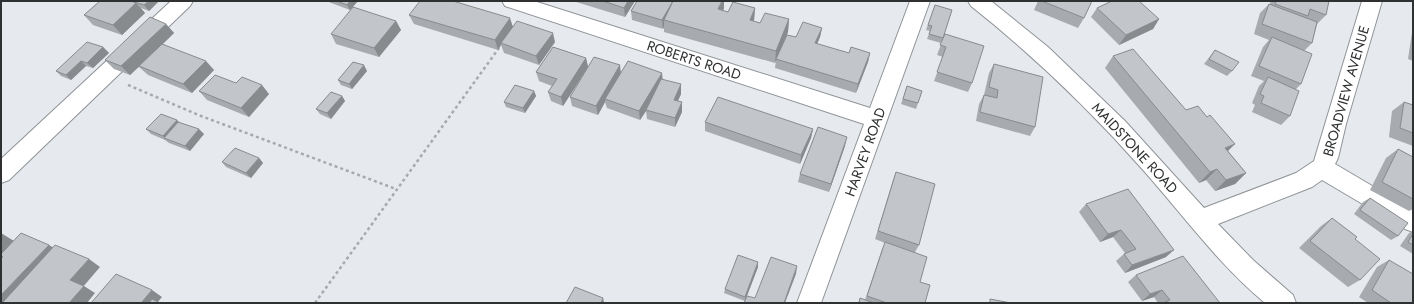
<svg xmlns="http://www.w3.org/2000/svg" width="1414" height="304" viewBox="0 0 1414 304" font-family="Jost,sans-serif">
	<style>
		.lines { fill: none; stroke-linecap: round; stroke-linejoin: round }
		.minor-casing { stroke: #8f9397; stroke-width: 2 }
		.path { stroke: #a6aaad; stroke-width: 2.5; stroke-dasharray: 3 3; stroke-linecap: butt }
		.minor { fill: #fff; fill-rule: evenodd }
		.wall { fill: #a7aaae }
		.shaded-wall { fill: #888b8d }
		.building { fill: #c2c6ca; stroke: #888b8d }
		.labels { text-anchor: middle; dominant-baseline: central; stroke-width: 3.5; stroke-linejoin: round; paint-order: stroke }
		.street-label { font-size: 14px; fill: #2e3031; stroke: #fff }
	</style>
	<rect width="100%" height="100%" fill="#e6eaee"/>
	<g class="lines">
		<defs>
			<g id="minor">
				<path d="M171 1H193L190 6 9 180 1 183V159Z"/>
				<path d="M502 1H534L870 108 910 1H930L821 303H797L864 124 505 6Z"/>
				<path d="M968 1H991L1048 47 1125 121 1204 208 1296 173 1314 161 1362 1H1382L1346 124 1338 158 1335 164 1413 210V232L1405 229 1322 180 1312 187 1218 224 1253 260 1293 295 1296 303H1265C1219 265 1184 216 1144 171 1091 111 1034 56 971 6Z"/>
			</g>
		</defs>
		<use href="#minor" class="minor-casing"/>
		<g class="path">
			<path d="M128 85 201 116 396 189"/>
			<path d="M315 303 499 48"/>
		</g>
		<use href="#minor" class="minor"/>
	</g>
	<g class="wall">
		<path d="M100 1H159L149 11 141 8 145 13 122 35 93 25 84 15Z"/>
		<path d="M326 1H358L350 10Z"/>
		<path d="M573 1H635L625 17Z"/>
		<path d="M1038 1H1092L1084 18 1078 28 1034 10Z"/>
		<path d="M1271 1H1329L1326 15 1317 24 1312 43 1304 51 1301 84 1296 89 1290 116 1281 125 1252 112 1255 105 1252 103 1259 86 1264 81 1251 76 1263 47 1269 40 1254 34 1260 13 1269 4H1270Z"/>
		<path d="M935 5 952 10 941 43 927 39 930 31 926 30Z"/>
		<path d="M724 8 723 11 728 12 755 8 754 21 760 23 789 19 788 32 779 53 796 37 822 28 820 37 817 44 849 53H870L868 62 856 93 775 68 776 60 775 63 664 32V27L663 29 632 20 631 11Z"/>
		<path d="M1097 8 1159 19 1153 29 1119 45 1091 17Z"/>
		<path d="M409 15 513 26 555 42 539 65 504 53 501 45 498 50 414 24Z"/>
		<path d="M396 21 401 30 379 57 336 44 331 34Z"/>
		<path d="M166 24 174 33 163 44 214 70 192 93 148 75 139 67 130 75 114 69 105 60Z"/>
		<path d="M1413 26V61L1408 59Z"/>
		<path d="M945 34 972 83 968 92 934 81 943 57 937 55Z"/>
		<path d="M103 47 109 53 93 68 86 66 71 80 61 76 56 71Z"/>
		<path d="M1215 50 1232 71 1227 76 1204 64Z"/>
		<path d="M1113 56 1186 110 1228 151 1246 173 1235 184 1215 191 1206 180 1199 183 1105 68Z"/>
		<path d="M586 58 588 67 563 106 551 101 548 92 552 86 539 81 536 72Z"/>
		<path d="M994 64 1035 127 1030 136 976 121 979 104 984 95 989 73Z"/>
		<path d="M367 71 352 89 341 85 338 80Z"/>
		<path d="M621 73 663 79 681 94 678 101 682 102V112L675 127 647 119 646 111 640 120 607 108 605 102 598 115 572 106 570 97Z"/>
		<path d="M236 83 269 94 249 117 207 100 199 91Z"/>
		<path d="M907 86 922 91 916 109 901 104Z"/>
		<path d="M534 91 536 96 525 113 506 107 504 102Z"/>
		<path d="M342 96 345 101 331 119 320 114 316 109Z"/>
		<path d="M1404 102 1413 105V146L1389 137 1392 111Z"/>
		<path d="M705 122 813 129 811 138 800 164 705 131Z"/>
		<path d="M180 123 204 134 190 151 169 143 165 140 151 134 146 129Z"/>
		<path d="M845 146 829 192 798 182 800 174Z"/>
		<path d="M1398 149 1413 157V209L1409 211 1370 190 1386 158Z"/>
		<path d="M259 158 263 163 251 178 226 167 222 162Z"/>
		<path d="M896 172 919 245 915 252 920 282 925 303H858L860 298 865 300 882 249 885 243 875 239 893 180Z"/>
		<path d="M1370 198 1398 236 1391 240 1354 214 1363 202Z"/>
		<path d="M1086 204 1166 257 1125 273 1116 261 1124 254 1125 253 1113 237 1100 242 1079 212Z"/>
		<path d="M1332 218 1355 239 1360 280 1348 287 1299 248 1321 226Z"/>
		<path d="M1413 231V254L1400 246 1409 233Z"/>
		<path d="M1389 260 1413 303H1368L1359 297 1377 267Z"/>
		<path d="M758 267 745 301 724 293 725 289Z"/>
		<path d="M1136 275 1220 303H1158L1154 297 1142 301 1128 282Z"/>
	</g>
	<g class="shaded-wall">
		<path d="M149 1H159L149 11 144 5Z"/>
		<path d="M350 1H358L350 10 347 5Z"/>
		<path d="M628 1H635L625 17 624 8Z"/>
		<path d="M673 1H678L664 20V27L663 29 662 20Z"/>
		<path d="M722 1H724V8L718 22V9Z"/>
		<path d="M136 3 145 13 122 35 113 25Z"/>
		<path d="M755 8 754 20 749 32 750 20Z"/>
		<path d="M510 18 513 27 501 43V45L498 50 495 40Z"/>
		<path d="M789 19 788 32 775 63 776 51Z"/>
		<path d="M1159 19 1153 29 1119 45 1126 35Z"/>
		<path d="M396 21 401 30 379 57 374 48Z"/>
		<path d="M166 24 174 33 130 75 121 66Z"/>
		<path d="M822 28 820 37 813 53 815 43Z"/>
		<path d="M553 33 555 42 539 65 536 56Z"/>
		<path d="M103 47 109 53 93 68 87 63Z"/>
		<path d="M870 53 868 62 856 93 858 84Z"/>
		<path d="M586 58 588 67 563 106 561 97Z"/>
		<path d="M81 61 86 66 71 80 66 75Z"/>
		<path d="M206 61 214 70 192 93 183 84Z"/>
		<path d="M364 65 367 71 352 89 349 84Z"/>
		<path d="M620 65 621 74 605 99V102L598 115 596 106Z"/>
		<path d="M662 73 663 82 646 110V111L640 120 639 111Z"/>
		<path d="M681 84V94L674 109V100Z"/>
		<path d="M262 85 269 94 249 117 241 108Z"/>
		<path d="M534 91 536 96 525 113 523 108Z"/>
		<path d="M342 96 345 101 331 119 327 113Z"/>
		<path d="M682 102V112L675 127V118Z"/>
		<path d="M177 120 182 125 166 139 163 136Z"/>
		<path d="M199 129 204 134 190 151 185 146Z"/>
		<path d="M813 129 811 138 800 164 801 155Z"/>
		<path d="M847 137 845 146 829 192 831 184Z"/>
		<path d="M1235 144 1224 155 1225 148Z"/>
		<path d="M259 158 263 163 251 178 246 173Z"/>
		<path d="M1217 169 1206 180 1199 183 1210 172Z"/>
		<path d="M1246 173 1235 184 1215 191 1226 180Z"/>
		<path d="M1121 230 1113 237 1100 242 1108 234Z"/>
		<path d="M1 233 14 241 1 255Z"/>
		<path d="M49 245 61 252 5 303H1V295Z"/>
		<path d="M1174 250 1166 257 1125 273 1132 265Z"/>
		<path d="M89 259 100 267 82 288 70 280Z"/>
		<path d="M758 262V267L745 301V297Z"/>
		<path d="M797 266 796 274 785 303H784Z"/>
		<path d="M84 286 95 293 87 303H69Z"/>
		<path d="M152 290 162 297 157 303H141Z"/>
		<path d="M1162 290 1154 297 1142 301 1150 294Z"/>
		<path d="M603 298 604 302V303H601Z"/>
	</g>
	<g class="building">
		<path d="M100 1H131L136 3 113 25 84 15Z"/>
		<path d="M131 1H149L144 5Z"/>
		<path d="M337 1H350L347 5Z"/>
		<path d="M420 1H453L510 18 495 40 409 15Z"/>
		<path d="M603 1H628L624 8Z"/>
		<path d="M637 1H673L662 20 631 11Z"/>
		<path d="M673 1H722L718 9 728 12 733 2 755 8 750 20 760 23 765 13 789 19 776 51 664 20Z"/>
		<path d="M1042 1H1092L1084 18Z"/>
		<path d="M1112 1H1139L1159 19 1126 35 1097 8Z"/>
		<path d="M1276 1H1329L1326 15 1310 9 1308 16 1275 4Z"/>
		<path d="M1269 4 1317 22 1312 43 1262 24Z"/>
		<path d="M935 5 952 10 943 38 929 34 932 26 928 25Z"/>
		<path d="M353 7 396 21 374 48 331 34Z"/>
		<path d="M150 17 166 24 121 66 105 60Z"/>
		<path d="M517 21 553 33 536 56 501 43Z"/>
		<path d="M803 22 822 28 815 43 849 53 851 47 870 53 858 84 776 59 787 35 796 37Z"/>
		<path d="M945 34 984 46 972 83 937 72 946 47 940 45Z"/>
		<path d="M1272 37 1312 54 1301 84 1259 66Z"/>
		<path d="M87 42 103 47 87 63 81 61 66 75 56 71Z"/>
		<path d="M162 44 206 61 183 84 139 66Z"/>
		<path d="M553 47 586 58 561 97 548 92 557 79 536 72Z"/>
		<path d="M1133 49 1186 110 1198 106 1207 117 1210 115 1235 144 1225 148 1246 173 1226 180 1217 169 1210 172 1113 56Z"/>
		<path d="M1215 50 1239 62 1232 71 1209 59Z"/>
		<path d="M594 57 620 65 596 106 570 97Z"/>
		<path d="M628 61 662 73 639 111 605 99Z"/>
		<path d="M353 62 364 65 349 84 338 80Z"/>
		<path d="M994 64 1043 77 1035 127 980 112 984 95 997 98 998 90 989 87Z"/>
		<path d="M215 75 236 83 242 77 262 85 241 108 199 91Z"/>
		<path d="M1268 77 1299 91 1290 116 1261 103 1264 96 1260 94Z"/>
		<path d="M661 79 681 84 674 100 682 102 675 118 646 110Z"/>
		<path d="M515 85 534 91 523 108 504 102Z"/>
		<path d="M907 86 922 91 918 103 903 99Z"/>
		<path d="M331 92 342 96 327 113 316 109Z"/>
		<path d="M718 97 813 129 801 155 705 122Z"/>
		<path d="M1404 102 1413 105V133L1400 128Z"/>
		<path d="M161 114 177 120 163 136 146 129Z"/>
		<path d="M178 122 199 129 185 146 164 138Z"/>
		<path d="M818 127 847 137 831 184 800 174Z"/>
		<path d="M235 148 259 158 246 173 222 162Z"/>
		<path d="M1398 149 1413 157V199L1382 182Z"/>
		<path d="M896 172 935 184 919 245 878 231Z"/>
		<path d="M1128 189 1174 250 1132 265 1124 254 1136 249 1121 230 1108 234 1086 204Z"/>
		<path d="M1370 198 1408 223 1398 236 1360 210Z"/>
		<path d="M1332 218 1357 237 1355 239 1380 259 1360 280 1310 241Z"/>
		<path d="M21 233 49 245 1 295V258L3 257 1 256V254Z"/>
		<path d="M1413 234V245L1408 242Z"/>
		<path d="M885 242 927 257 920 282 930 285 925 303H887L867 296Z"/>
		<path d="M55 245 89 259 70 280 84 286 69 303H6L3 302Z"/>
		<path d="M738 255 758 262 745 297 725 289Z"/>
		<path d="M1183 256 1220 303H1163L1170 300 1162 290 1150 294 1136 275Z"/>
		<path d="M771 257 797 266 784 303H744L747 296 755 298Z"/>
		<path d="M1389 260 1413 274V303H1391L1372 290Z"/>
		<path d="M116 274 152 290 141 303H91Z"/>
		<path d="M575 287 603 298 601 303H566Z"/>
		<path d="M860 298 874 303H859Z"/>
		<path d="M152 299 160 303H149Z"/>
		<path d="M990 299 1011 303H990Z"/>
	</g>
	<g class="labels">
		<g class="street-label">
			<text transform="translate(694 60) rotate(18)">ROBERTS ROAD</text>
			<text transform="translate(1346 91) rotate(-74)">BROADVIEW AVENUE</text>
			<text transform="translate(1135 148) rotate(47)">MAIDSTONE ROAD</text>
			<text transform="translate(865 152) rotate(-70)">HARVEY ROAD</text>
		</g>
	</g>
	<rect width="1414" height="304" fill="none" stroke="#2e3031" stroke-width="4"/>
</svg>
